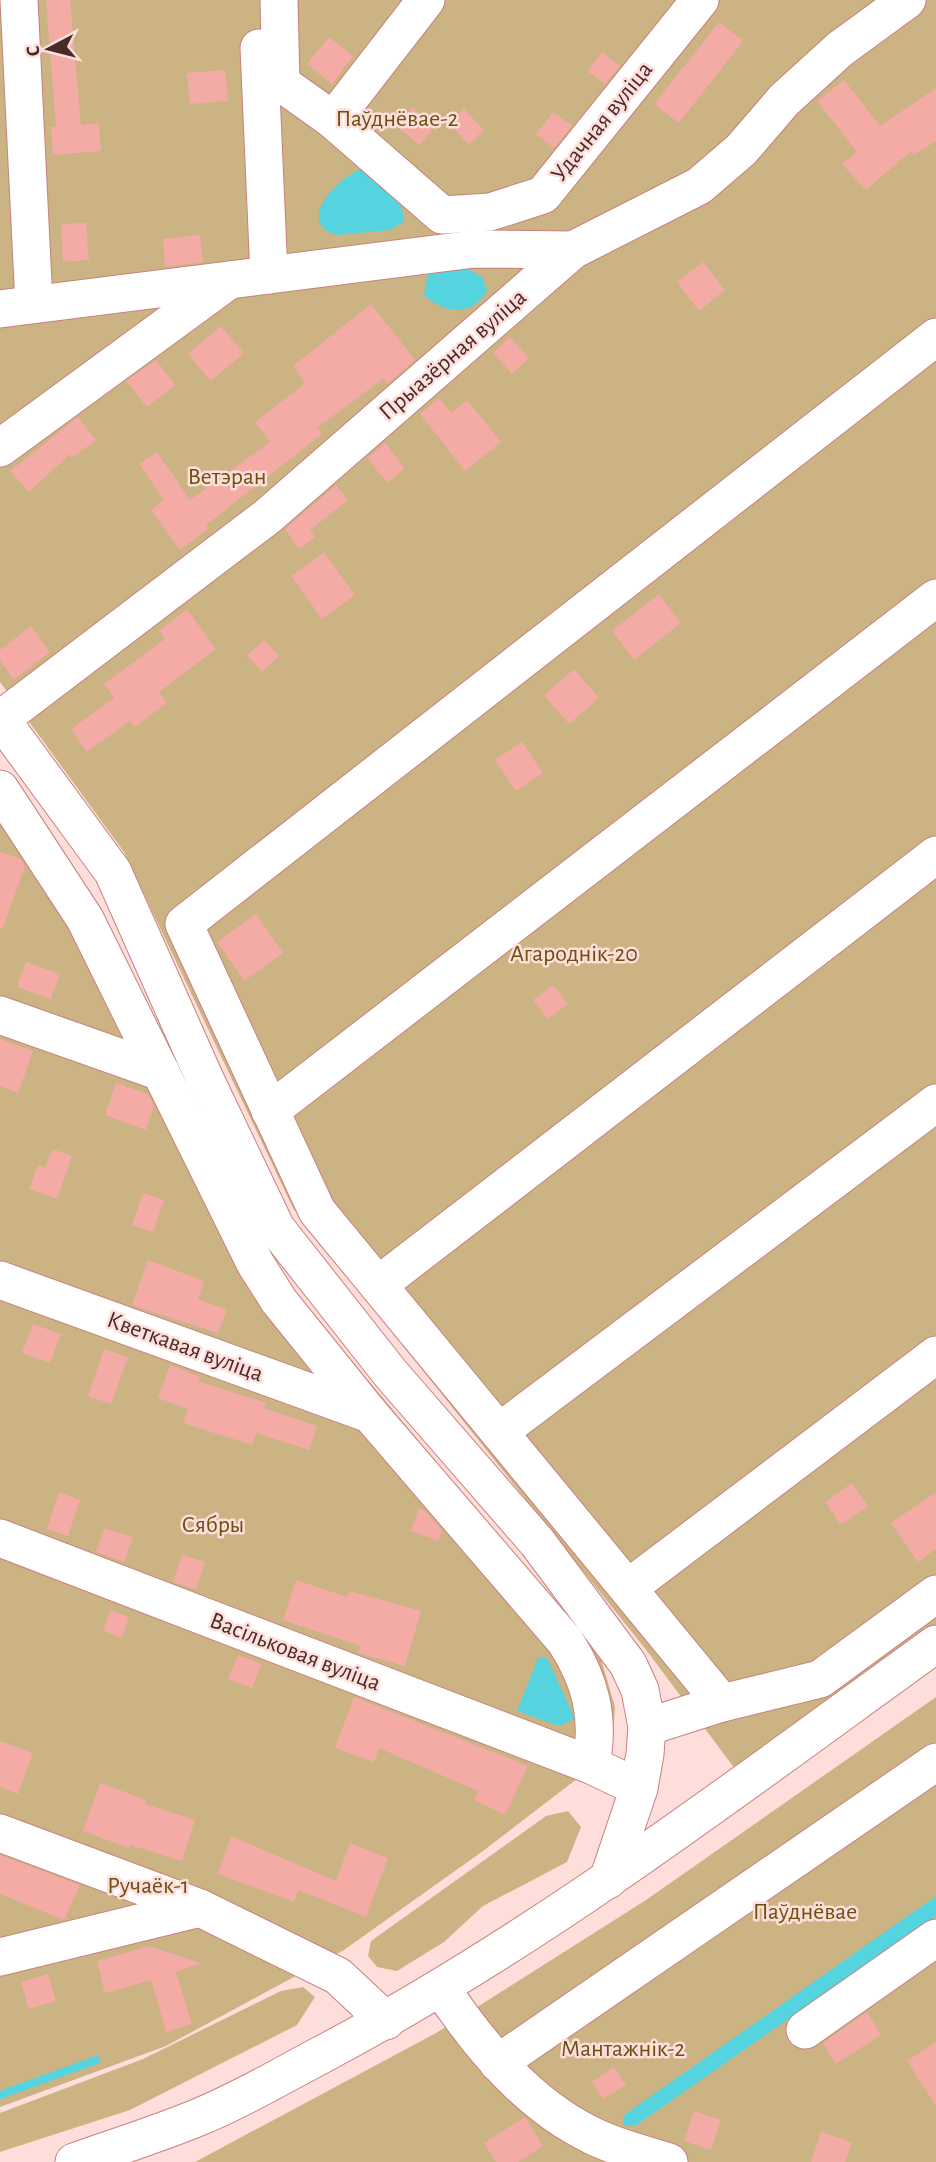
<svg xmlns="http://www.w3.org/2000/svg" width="936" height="2162" viewBox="0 0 936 2162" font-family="'Alegreya Sans',sans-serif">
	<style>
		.green { fill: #ccb384 }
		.water { fill: #55d4e0 }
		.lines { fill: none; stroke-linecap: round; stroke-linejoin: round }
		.stream { stroke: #55d4e0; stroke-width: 8 }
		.building { fill: #f4aaa5 }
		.minor-casing { stroke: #c9817d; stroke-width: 39 }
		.minor { stroke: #fff; stroke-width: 37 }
		.labels { text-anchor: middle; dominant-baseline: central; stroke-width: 5; stroke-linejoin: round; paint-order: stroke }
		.park-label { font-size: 24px; fill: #6c5111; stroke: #fededb }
		.street-label { font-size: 24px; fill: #482b29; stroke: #fededb }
	</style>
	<rect width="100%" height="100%" fill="#fededb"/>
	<g class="green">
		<path d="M0 0H936V1628L735 1769 647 1651 293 1208 124 852 0 682Z"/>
		<path d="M0 772 265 1257 601 1659 615 1707 612 1752 483 1851 344 1950 166 2046 0 2107Z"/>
		<path d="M936 1697V2162H195L436 2033 646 1900Z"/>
		<path d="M568 1811 581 1827 567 1862 483 1906 444 1942 397 1971 377 1967 368 1956 371 1941 546 1816Z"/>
		<path d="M303 1987 315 1997 297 2025 130 2110 0 2152V2113L143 2059 281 1991Z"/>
	</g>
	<g class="water">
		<path d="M359 170H371L400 199 404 221 390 230 337 235C294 223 337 179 359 170Z"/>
		<path d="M461 265 482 277 487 290C474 317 443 314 424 295L428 272Z"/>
		<path d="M538 1658H547L575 1719 559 1726 517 1711Z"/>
		<path d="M936 1896V1916L635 2126H623L624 2115Z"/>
	</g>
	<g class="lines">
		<path class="stream" d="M0 2095 96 2060"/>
	</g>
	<g class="building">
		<path d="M46 0H70L81 125 99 123 101 151 53 155 51 127H56Z"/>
		<path d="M719 22 743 41 679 123 654 104Z"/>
		<path d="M329 37 353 56 332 84 307 64Z"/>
		<path d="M602 52 620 66 605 84 587 71Z"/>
		<path d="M225 70 228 101 190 104 187 73Z"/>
		<path d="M844 80 880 126 936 88V141L914 155 911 151 866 190 842 164 857 152 817 101Z"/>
		<path d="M413 107 435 127 419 145 397 126Z"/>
		<path d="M464 109 484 130 469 144 449 124Z"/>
		<path d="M553 112 572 126 554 148 536 134Z"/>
		<path d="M86 223 89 260 63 262 61 224Z"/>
		<path d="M200 235 203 262 165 267 163 239Z"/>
		<path d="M703 262 725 290 699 311 677 282Z"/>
		<path d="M371 304 415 360 387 384 383 379 317 428 322 434 206 525 208 529 180 550 151 510 164 500 139 464 157 452 190 500 270 442 255 422 305 383 293 366Z"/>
		<path d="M221 326 244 353 211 381 188 354Z"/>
		<path d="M510 337 529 358 512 374 493 353Z"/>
		<path d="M156 360 175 385 147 407 126 381Z"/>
		<path d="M439 398 451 413 467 400 501 442 465 471 420 414Z"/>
		<path d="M78 417 96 440 72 458 70 454 29 492 10 471Z"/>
		<path d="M385 443 405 468 387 483 367 458Z"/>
		<path d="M336 485 348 500 310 530 315 537 299 549 285 529Z"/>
		<path d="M324 552 355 595 322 619 291 576Z"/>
		<path d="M659 594 681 623 634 660 612 631Z"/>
		<path d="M187 609 216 649 159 692 167 703 135 727 130 721 87 752 71 729 114 698 104 684 165 639 159 631Z"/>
		<path d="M31 626 50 652 14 680 0 661V650Z"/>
		<path d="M265 640 279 656 262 672 247 655Z"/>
		<path d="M574 669 599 698 569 724 544 695Z"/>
		<path d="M522 742 543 773 516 791 495 760Z"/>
		<path d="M0 852 21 859 25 866 3 928H0Z"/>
		<path d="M256 914 283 953 244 981 217 942Z"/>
		<path d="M26 962 60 974 51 999 17 987Z"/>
		<path d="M553 985 568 1004 548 1019 533 1000Z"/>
		<path d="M0 1039 33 1051 18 1093 0 1086Z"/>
		<path d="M116 1083 148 1094 154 1106 146 1130 105 1115Z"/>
		<path d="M52 1149 72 1156 57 1199 29 1189 38 1165 45 1168Z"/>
		<path d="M143 1193 164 1200 153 1232 132 1225Z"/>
		<path d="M148 1260 204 1281 198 1299 227 1310 218 1333 132 1305Z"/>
		<path d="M33 1324 61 1334 50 1363 22 1353Z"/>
		<path d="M104 1349 128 1357 111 1404 88 1396Z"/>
		<path d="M170 1365 200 1377 198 1381 266 1403 264 1408 317 1426 309 1450 256 1433 252 1445 183 1423 188 1409 158 1398Z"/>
		<path d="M852 1483 868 1506 841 1525 825 1502Z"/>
		<path d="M59 1492 80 1500 68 1536 47 1529Z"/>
		<path d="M936 1492V1549L918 1562 891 1523Z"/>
		<path d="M419 1508 424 1510 442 1530 438 1541 411 1531Z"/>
		<path d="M104 1528 133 1537 124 1562 96 1552Z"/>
		<path d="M182 1555 205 1562 196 1589 173 1582Z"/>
		<path d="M296 1580 347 1597 350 1591 421 1611 405 1666 358 1653 360 1646 283 1620Z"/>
		<path d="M110 1610 129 1617 122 1638 103 1631Z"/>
		<path d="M238 1655 262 1664 252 1688 228 1679Z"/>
		<path d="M354 1697 528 1766 505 1815 474 1800 478 1791 379 1748 374 1762 335 1748Z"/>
		<path d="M0 1741 33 1753 18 1794 0 1787Z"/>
		<path d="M100 1783 146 1800 145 1804 195 1820 182 1861 130 1845 129 1848 83 1831Z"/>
		<path d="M231 1836 336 1881 350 1843 388 1858 366 1917 298 1890 294 1902 218 1874Z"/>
		<path d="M0 1855 80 1885 64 1920 0 1894Z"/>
		<path d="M149 1946 201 1963 176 1972 192 2024 166 2032 151 1980 105 1993 97 1961Z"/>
		<path d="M48 1974 56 2001 29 2009 21 1982Z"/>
		<path d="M867 2012 881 2035 836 2064 823 2043Z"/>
		<path d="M936 2042V2106L907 2061Z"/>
		<path d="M614 2067 626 2085 603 2099 592 2082Z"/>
		<path d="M694 2111 721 2120 711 2150 684 2141Z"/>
		<path d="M525 2117 543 2146 518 2162H496L484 2143Z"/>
		<path d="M821 2132 852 2142 845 2162H811Z"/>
	</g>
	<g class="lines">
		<defs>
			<g id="minor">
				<path d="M19 0 34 304"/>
				<path d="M279 0 281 83 333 120 442 215 490 212 543 195 700 0"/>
				<path d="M259 48 269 275"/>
				<path d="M333 120 426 0"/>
				<path d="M0 309 474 249 573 250"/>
				<path d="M0 448 228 281"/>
				<path d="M0 718 113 872 205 1079 276 1228 391 1374 537 1542 628 1664 640 1690 647 1727 645 1754 639 1788 608 1880"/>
				<path d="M1 719 268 516 573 250 699 186 741 150 784 100 840 49 907 0"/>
				<path d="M0 789 85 919 255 1263 279 1301 370 1414 565 1641C591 1681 600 1718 591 1765L639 1788"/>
				<path d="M0 1015 161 1072"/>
				<path d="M270 1111 936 598"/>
				<path d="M0 1280 370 1414"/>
				<path d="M378 1285 936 855"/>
				<path d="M499 1432 936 1103"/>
				<path d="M0 1538 591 1765"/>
				<path d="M628 1588 936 1355"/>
				<path d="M722 1703 317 1211 184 924 936 337"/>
				<path d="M647 1727 722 1703 820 1679 936 1594"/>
				<path d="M0 1833 200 1908 338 1976 386 2021"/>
				<path d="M0 1957 200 1908"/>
				<path d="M441 1988C480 2046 528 2105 593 2136 617 2148 644 2154 669 2162"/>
				<path d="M805 2030 936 1938"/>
				<path d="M498 2063 936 1762"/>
				<path d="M74 2162C116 2147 158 2134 199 2117 241 2100 281 2076 321 2055 540 1939 736 1788 936 1644"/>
			</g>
		</defs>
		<use href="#minor" class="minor-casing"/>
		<use href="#minor" class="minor"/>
	</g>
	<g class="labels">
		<g class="park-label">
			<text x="397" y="119">Паўднёвае-2</text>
			<text x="227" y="477">Ветэран</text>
			<text x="574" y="954">Агароднік-20</text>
			<text x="213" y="1525">Сябры</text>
			<text x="148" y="1886">Ручаёк-1</text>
			<text x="805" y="1912">Паўднёвае</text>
			<text x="623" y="2049">Мантажнік-2</text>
		</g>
		<g class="street-label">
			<text transform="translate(602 122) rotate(-51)">Удачная вуліца</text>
			<text transform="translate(453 355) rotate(-41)">Прыазёрная вуліца</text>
			<text transform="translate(185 1347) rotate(20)">Кветкавая вуліца</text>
			<text transform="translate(295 1652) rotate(21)">Васільковая вуліца</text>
		</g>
	</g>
	<g transform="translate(49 49) rotate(263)" stroke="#fededb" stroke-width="5" paint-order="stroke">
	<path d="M0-5L12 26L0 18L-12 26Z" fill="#482b29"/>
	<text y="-10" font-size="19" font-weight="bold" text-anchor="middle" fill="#482b29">С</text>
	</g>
</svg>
